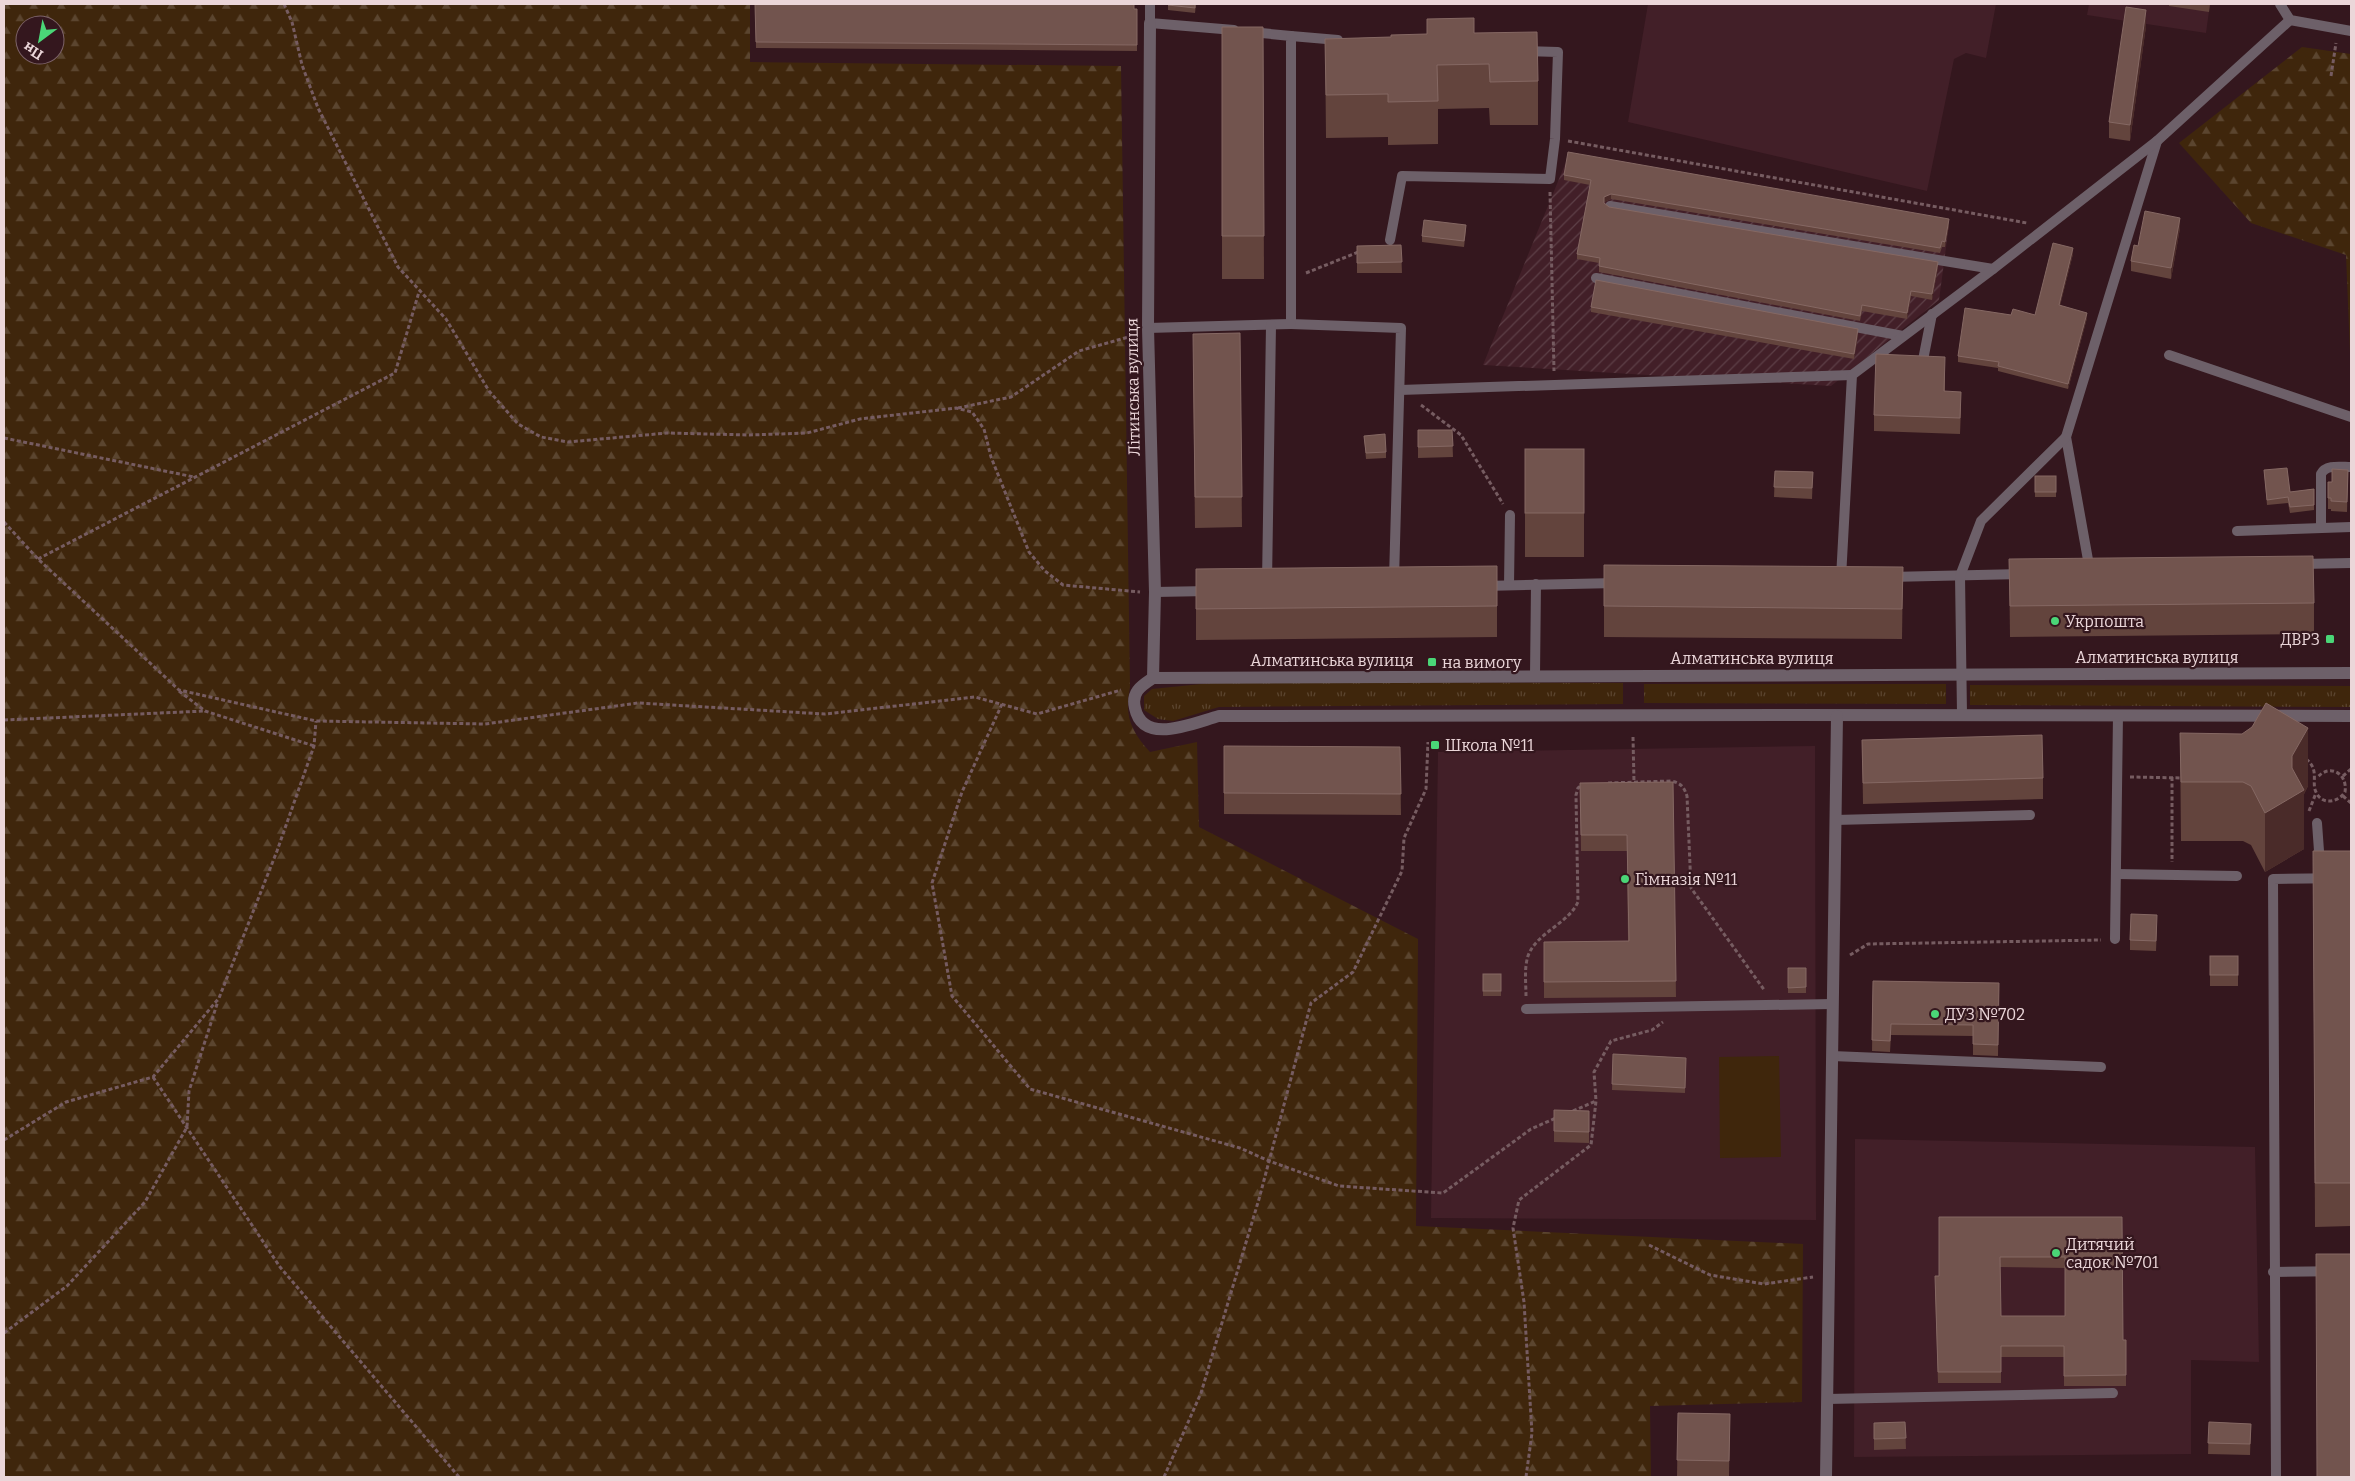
<svg xmlns="http://www.w3.org/2000/svg" width="2355" height="1481" viewBox="0 0 2355 1481" font-family="Bitter,serif">
	<style>
		.built { fill: #421f28 }
		.industrial { fill: url(#industrial-furrows) }
		.grass { fill: url(#grass-tufts) }
		.forest { fill: url(#forest-firs); fill-rule: evenodd }
		.garden { fill: #3f260c }
		.lines { fill: none; stroke-linecap: round; stroke-linejoin: round }
		.path { stroke: #765c61; stroke-width: 3; stroke-dasharray: 4 2.5; stroke-linecap: butt }
		.lane { stroke: #6d6069; stroke-width: 10 }
		.street { stroke: #6d6069; stroke-width: 12 }
		.wall { fill: #63443d; fill-rule: evenodd }
		.shaded-wall { fill: #4a2b29 }
		.building { fill: #72544e; stroke: #856863; fill-rule: evenodd }
		.poi-dot { fill: #4ad677; stroke: #34171e; stroke-width: 2 }
		.labels { text-anchor: middle; dominant-baseline: central; stroke-width: 4.5; stroke-linejoin: round; paint-order: stroke }
		.street-label { font-size: 16px; fill: #ebd6d9; stroke: #34171e }
		.poi-label { font-size: 16px; fill: #ebd6d9; stroke: #34171e; text-anchor: start }
	</style>
	<defs>
		<pattern id="industrial-furrows" width="10" height="10" patternUnits="userSpaceOnUse" patternTransform="scale(1.25)"><rect width="10" height="10" fill="#421f28"/><path d="M-1 1l2-2M0 10L10 0M9 11l2-2" fill="none" stroke="#5d3f47"/></pattern>
		<pattern id="grass-tufts" width="24" height="20" patternUnits="userSpaceOnUse" patternTransform="scale(1.25)"><rect width="24" height="20" fill="#3f260c"/><path d="M3 7l-1-3M5 7V3M7 7l1-3M15 17l-1-3M17 17v-4M19 17l1-3" fill="none" stroke="#5b452f"/></pattern>
		<pattern id="forest-firs" width="22" height="20" patternUnits="userSpaceOnUse" patternTransform="scale(1.25)"><rect width="22" height="20" fill="#3f260c"/><path d="M5 1l3.5 6h-7zM16 11l3.5 6h-7z" fill="#5b452f"/></pattern>
	</defs>
	<rect width="100%" height="100%" fill="#34171e"/>
	<g class="built">
		<path d="M1648 4H1996L1986 58 1966 53 1954 59 1927 191 1628 122Z"/>
		<path d="M2089 4H2210L2206 33 2087 15Z"/>
		<path d="M1815 746 1816 1220 1431 1218 1438 752Z"/>
		<path d="M1855 1139 2255 1147 2259 1362 2191 1360V1454L1854 1457Z"/>
	</g>
	<path class="industrial" d="M1568 157 1949 225 1939 300 1831 386 1483 365Z"/>
	<g class="grass">
		<path d="M1221 682 1623 683V704L1219 707 1173 721 1158 719 1144 710V696L1152 689Z"/>
		<path d="M1644 684H1946V704L1644 703Z"/>
		<path d="M1970 685 2351 686V707L1970 705Z"/>
	</g>
	<g class="forest">
		<path d="M4 4H750V62L1121 66 1130 687C1124 716 1131 731 1150 752L1197 742 1199 827 1418 939 1416 1226 1803 1244 1802 1402 1650 1406 1651 1477H4ZM25 25H55V55H25Z"/>
		<path d="M2302 47 2351 54V377L2346 255 2251 223 2179 143Z"/>
	</g>
	<path class="garden" d="M1779 1056 1781 1157 1720 1158 1719 1057Z"/>
	<g class="lines">
		<g class="path">
			<path d="M284 4 292 22 302 65 318 108 398 267 446 319 489 391 518 424 541 437 568 442 667 433 749 435 807 433 860 419 956 408 972 412 984 429 991 457 1029 552 1045 571 1063 585 1140 592"/>
			<path d="M2331 76 2336 43"/>
			<path d="M1568 141 2027 223"/>
			<path d="M1550 192 1554 371"/>
			<path d="M1306 273 1361 251"/>
			<path d="M1421 405 1461 435 1503 504"/>
			<path d="M958 408 1011 397 1079 351 1132 336"/>
			<path d="M4 438 194 477"/>
			<path d="M4 522 38 559 179 690 316 721 485 724 638 703 825 714 975 697 1037 714 1121 690"/>
			<path d="M38 559 395 373 419 292"/>
			<path d="M179 691 205 711 314 746"/>
			<path d="M1002 704 962 792 932 883 952 996 1030 1089 1240 1148 1269 1161 1339 1186 1443 1193 1531 1129 1558 1117"/>
			<path d="M4 720 205 711"/>
			<path d="M1633 737 1634 782"/>
			<path d="M2306 759C2320 770 2311 782 2316 792 2322 806 2339 802 2345 792 2348 773 2329 763 2317 778"/>
			<path d="M2343 776 2351 769"/>
			<path d="M2130 777 2184 778"/>
			<path d="M2172 777V862"/>
			<path d="M1608 783 1671 781C1681 783 1684 787 1687 796L1691 888 1765 991"/>
			<path d="M2343 796 2351 803"/>
			<path d="M2309 811 2316 793"/>
			<path d="M1850 955 1868 944 2101 940"/>
			<path d="M1526 996C1526 984 1524 968 1528 956 1536 933 1568 924 1578 902L1576 795 1578 788 1582 785"/>
			<path d="M153 1077 280 1267 459 1477"/>
			<path d="M1573 1111 1596 1101"/>
			<path d="M4 1140 66 1102 153 1077 219 998 277 851 314 746 316 721"/>
			<path d="M1649 1245 1710 1275 1764 1284 1813 1277"/>
			<path d="M4 1333 67 1286 145 1202 187 1127 189 1091 218 1001"/>
			<path d="M1164 1477 1201 1393 1259 1199 1311 1003 1353 972 1402 871 1404 838 1426 789 1428 742"/>
			<path d="M1526 1477 1532 1433 1524 1302 1513 1228 1519 1200 1591 1145 1596 1101 1594 1072 1611 1041 1652 1030 1663 1022"/>
		</g>
		<g class="lane">
			<path d="M1150 4V23L1234 30"/>
			<path d="M2280 4 2290 20 2351 31"/>
			<path d="M1251 32 1291 36V324L1401 328 1394 579"/>
			<path d="M1291 36 1338 40"/>
			<path d="M1610 206 1993 269"/>
			<path d="M1390 240 1402 176 1550 179 1555 139 1558 52 1524 51"/>
			<path d="M1596 278 1903 336"/>
			<path d="M1148 328 1291 324"/>
			<path d="M2169 355 2351 417"/>
			<path d="M1923 360 1932 314"/>
			<path d="M1400 390 1852 375"/>
			<path d="M2321 528V474C2326 464 2341 467 2351 467"/>
			<path d="M2237 531 2351 527"/>
			<path d="M2301 564 2351 563"/>
			<path d="M2090 571 2066 437 2157 141"/>
			<path d="M1889 577 2022 574"/>
			<path d="M1841 578 1852 375 1993 269 2157 141 2290 20"/>
			<path d="M1267 582 1271 325"/>
			<path d="M1509 585 1510 515"/>
			<path d="M1484 586 1617 583"/>
			<path d="M1155 592 1209 591"/>
			<path d="M1535 675 1536 584"/>
			<path d="M1962 714 1960 576 1981 521 2066 437"/>
			<path d="M1835 820 2030 815"/>
			<path d="M2317 823 2320 865"/>
			<path d="M2116 874 2237 876"/>
			<path d="M2115 939 2118 715"/>
			<path d="M1526 1009 1832 1004"/>
			<path d="M1832 1056 2101 1067"/>
			<path d="M2273 1272 2351 1271"/>
			<path d="M1827 1399 2113 1393"/>
			<path d="M2276 1477 2273 879 2351 878"/>
		</g>
		<g class="street">
			<path d="M1150 23 1148 328 1155 592 1153 678C1141 686 1131 692 1135 708 1143 746 1193 723 1219 716 1596 715 1974 714 2351 716"/>
			<path d="M1153 678 2351 673"/>
			<path d="M1826 1477 1837 716"/>
		</g>
	</g>
	<g class="wall">
		<path d="M755 4 1137 9V51L756 48Z"/>
		<path d="M1168 4H1196L1195 13 1168 10Z"/>
		<path d="M2169 4H2210L2209 12 2169 6Z"/>
		<path d="M1427 19 1474 33 1538 81V125H1490L1489 108 1438 109V144L1388 145V137L1326 138 1325 39 1391 37 1427 34Z"/>
		<path d="M2146 26 2130 141 2109 138V122Z"/>
		<path d="M1222 27H1263L1264 279H1222Z"/>
		<path d="M1564 175 1949 225 1945 247H1942L1940 253 1611 199 1604 202V204L1609 207 1938 267 1932 300 1911 296 1907 319 1862 311 1860 321 1599 272V263L1577 259V254L1590 185 1564 180Z"/>
		<path d="M2180 228 2171 279 2131 271V261L2138 246Z"/>
		<path d="M1466 230 1464 247 1422 242V236Z"/>
		<path d="M1401 245 1402 273H1357V246Z"/>
		<path d="M2073 254 2060 305 2087 318 2068 389 1998 371V368L1958 362V356L2011 315H2035Z"/>
		<path d="M1591 307 1858 335 1854 359 1591 312Z"/>
		<path d="M1240 333 1242 527 1195 528 1193 365Z"/>
		<path d="M1945 373V391L1961 408 1960 434 1874 431V415Z"/>
		<path d="M1418 430H1452L1453 457 1418 458Z"/>
		<path d="M1364 436 1386 452V458L1366 459Z"/>
		<rect x="1525" y="449" width="59" height="108"/>
		<path d="M2264 470 2290 492 2314 489V510L2290 513 2288 503 2267 505Z"/>
		<path d="M2348 470 2347 512 2331 511V509H2328V482H2332Z"/>
		<path d="M1775 471 1813 472 1812 499 1774 497Z"/>
		<rect x="2035" y="476" width="21" height="21"/>
		<path d="M2009 559 2314 603V634L2010 637Z"/>
		<path d="M1604 565 1903 567 1902 639 1604 637Z"/>
		<path d="M1497 566V637L1196 640V569Z"/>
		<path d="M2180 733 2308 786 2304 794V849L2265 872 2251 845 2243 841H2181Z"/>
		<path d="M1862 740 2043 778V799L1863 804Z"/>
		<path d="M1224 746 1400 747 1401 815 1224 814Z"/>
		<path d="M1673 782 1676 997 1544 998V942L1628 941 1627 851H1581L1580 783Z"/>
		<path d="M2313 851H2351V1226L2315 1227Z"/>
		<path d="M2157 926 2156 951 2130 950V940Z"/>
		<rect x="2210" y="956" width="28" height="30"/>
		<rect x="1788" y="968" width="18" height="25"/>
		<rect x="1483" y="974" width="18" height="22"/>
		<path d="M1873 981 1999 983 1998 1056 1973 1055V1036L1891 1035 1890 1052 1872 1051Z"/>
		<path d="M1613 1054 1686 1058 1685 1093 1612 1090Z"/>
		<path d="M1554 1110 1589 1111V1143L1554 1142Z"/>
		<path d="M2122 1217 2123 1340H2126V1386H2064V1357H2001V1383H1938L1935 1287 1939 1276ZM2000 1267 2065 1268V1316H2001Z"/>
		<path d="M1678 1413 1730 1414 1729 1477 1677 1476Z"/>
		<path d="M1905 1422 1906 1449 1874 1450V1423Z"/>
		<path d="M2209 1422 2251 1424 2250 1455 2208 1454Z"/>
	</g>
	<g class="shaded-wall">
		<path d="M2146 10V26L2130 141V125Z"/>
		<path d="M1611 194V199L1604 202V209V197Z"/>
		<path d="M2180 218V228L2171 279V268Z"/>
		<path d="M1949 219V225L1945 247V242Z"/>
		<path d="M2073 248V254L2059 310V305Z"/>
		<path d="M1938 262V267L1932 300V294Z"/>
		<path d="M1911 291V296L1907 319V313Z"/>
		<path d="M2087 313V318L2068 389V384Z"/>
		<path d="M1858 329V335L1854 359V354Z"/>
		<path d="M2308 728V786L2304 794V849L2265 872V813L2292 756Z"/>
	</g>
	<g class="building">
		<path d="M755 4H1134V9H1137V45L756 42Z"/>
		<path d="M1168 4H1195V8L1168 5Z"/>
		<path d="M2126 7 2146 10 2130 125 2109 122Z"/>
		<path d="M1474 18V33L1537 32 1538 81 1490 82 1489 64 1437 65 1438 101 1388 102V94L1326 95 1325 39 1391 37V35L1427 34V19Z"/>
		<path d="M1222 27H1263L1264 236H1222Z"/>
		<path d="M1568 152 1949 219 1945 242 1942 241 1940 248 1611 194 1604 197V203L1609 207 1938 262 1932 294 1911 291 1907 313 1862 305 1860 316 1599 266 1600 258 1577 254 1591 180 1564 175Z"/>
		<path d="M2145 211 2180 218 2171 268 2131 261 2134 245 2138 246Z"/>
		<path d="M1424 220 1466 225 1464 241 1422 236Z"/>
		<path d="M2053 243 2073 248 2059 305 2087 313 2068 384 1998 366 1999 362 1958 356 1965 308 2011 315 2013 309 2035 315Z"/>
		<path d="M1401 245 1402 262 1357 263V246Z"/>
		<path d="M1596 280 1858 329 1854 354 1591 307Z"/>
		<path d="M1240 333 1242 497H1195L1193 334Z"/>
		<path d="M1876 354 1945 357 1944 391 1961 392 1960 418 1874 415Z"/>
		<path d="M1418 430H1452L1453 446 1418 447Z"/>
		<path d="M1385 434 1386 452 1366 453 1364 436Z"/>
		<rect x="1525" y="449" width="59" height="64"/>
		<path d="M2287 468 2290 492 2314 489V505L2290 507 2288 497 2267 500 2264 470Z"/>
		<path d="M2332 469 2348 470 2347 502 2331 501V498H2328V482H2332Z"/>
		<path d="M1775 471 1813 472 1812 488 1774 487Z"/>
		<rect x="2035" y="476" width="21" height="16"/>
		<path d="M2313 556 2314 603 2010 606 2009 559Z"/>
		<path d="M1604 565 1903 567 1902 609 1604 606Z"/>
		<path d="M1497 566V606L1196 609V569Z"/>
		<path d="M2266 703 2308 728 2292 756V768L2304 790 2265 813 2251 786 2243 782H2181L2180 733 2242 734 2252 727Z"/>
		<path d="M2042 735 2043 778 1863 783 1862 740Z"/>
		<path d="M1224 746 1400 747 1401 794 1224 793Z"/>
		<path d="M1673 782 1676 981 1544 982V942L1629 941 1627 835H1581L1580 783Z"/>
		<path d="M2313 851H2351V1183H2315Z"/>
		<path d="M2131 914 2157 915 2156 941 2130 940Z"/>
		<rect x="2210" y="956" width="28" height="19"/>
		<path d="M1788 968H1806V987L1788 988Z"/>
		<rect x="1483" y="974" width="18" height="17"/>
		<path d="M1873 981 1999 983 1998 1045 1973 1044V1025L1891 1024 1890 1041 1872 1040Z"/>
		<path d="M1613 1054 1686 1058 1685 1088 1612 1084Z"/>
		<path d="M1554 1110 1589 1111V1132L1554 1131Z"/>
		<path d="M1939 1217H2122L2123 1340H2126V1375L2064 1376V1346H2001V1372H1938L1935 1276H1939ZM2000 1257H2065V1316H2001Z"/>
		<path d="M2316 1254H2351V1477H2317Z"/>
		<path d="M1678 1413 1730 1414 1729 1461 1677 1460Z"/>
		<path d="M1905 1422 1906 1438 1874 1439V1423Z"/>
		<path d="M2209 1422 2251 1424 2250 1444 2208 1443Z"/>
	</g>
	<g class="poi-dot">
		<circle cx="2055" cy="621" r="5"/>
		<rect x="2325" y="634" width="10" height="10" rx="2.5"/>
		<rect x="1427" y="657" width="10" height="10" rx="2.5"/>
		<rect x="1430" y="740" width="10" height="10" rx="2.5"/>
		<circle cx="1625" cy="879" r="5"/>
		<circle cx="1935" cy="1014" r="5"/>
		<circle cx="2056" cy="1253" r="5"/>
	</g>
	<g class="labels">
		<g class="street-label">
			<text transform="translate(1133 387) rotate(-91)">Літинська вулиця</text>
			<text x="2157" y="657">Алматинська вулиця</text>
			<text x="1752" y="658">Алматинська вулиця</text>
			<text x="1332" y="660">Алматинська вулиця</text>
		</g>
		<g class="poi-label">
			<text x="2065" y="621">Укрпошта</text>
			<text x="2320" y="639" text-anchor="end">ДВРЗ</text>
			<text x="1442" y="662">на вимогу</text>
			<text x="1445" y="745">Школа №11</text>
			<text x="1635" y="879">Гімназія №11</text>
			<text x="1945" y="1014">ДУЗ №702</text>
			<text x="2066" y="1244">Дитячий<tspan x="2066" dy="18">садок №701</tspan></text>
		</g>
	</g>
	<rect width="2355" height="1481" fill="none" stroke="#ebd6d9" stroke-width="10"/>
	<g transform="translate(40 40) rotate(212)"><circle r="24" fill="#34171e" stroke="#7d6369"/>
	<path d="M0-4L9 19L0 12L-9 19Z" fill="#4ad677"/>
	<text y="-8" font-size="14" font-weight="bold" text-anchor="middle" fill="#ebd6d9">Пн</text>
	</g>
</svg>
